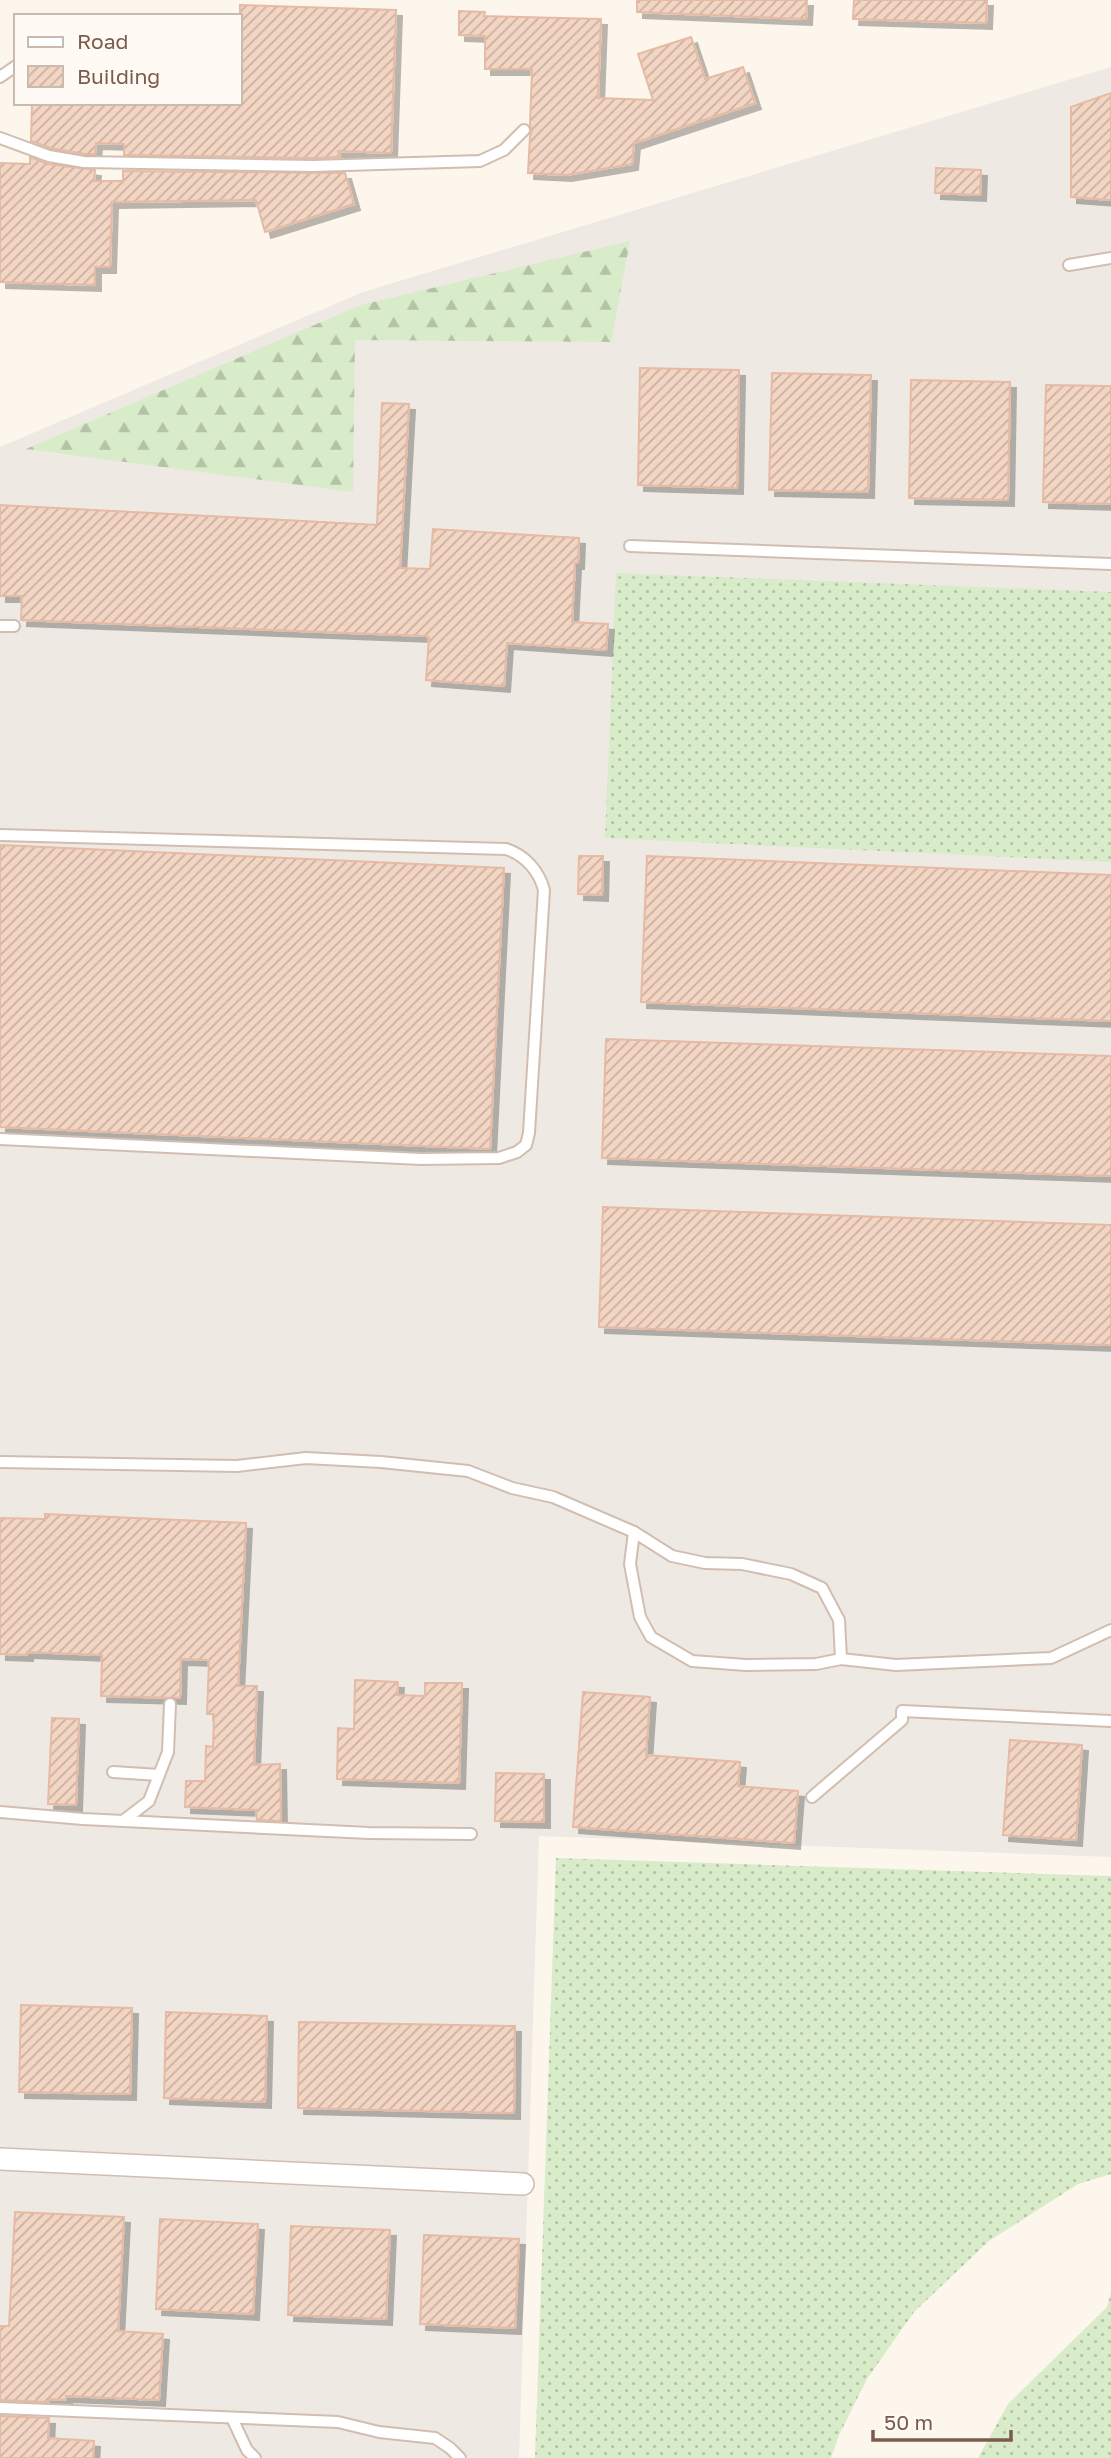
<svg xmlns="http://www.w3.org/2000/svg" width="1111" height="2458" viewBox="0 0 1111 2458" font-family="'Golos Text',sans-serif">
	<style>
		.industrial { fill: #efe9e4 }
		.grass { fill: url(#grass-dots) }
		.forest { fill: url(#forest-firs) }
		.building { fill: url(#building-hatch); stroke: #e6bba3; stroke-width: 2; filter: url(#shadow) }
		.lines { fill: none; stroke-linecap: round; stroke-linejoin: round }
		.service-casing { stroke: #d1beb0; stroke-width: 14 }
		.minor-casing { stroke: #d1beb0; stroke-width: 24 }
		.service { stroke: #fff; stroke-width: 10 }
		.minor { stroke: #fff; stroke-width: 21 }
	</style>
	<defs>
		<pattern id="grass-dots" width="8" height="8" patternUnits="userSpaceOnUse" patternTransform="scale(1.75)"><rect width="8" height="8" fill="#d8ecc9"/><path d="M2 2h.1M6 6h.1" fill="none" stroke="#b4c2a5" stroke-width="1.8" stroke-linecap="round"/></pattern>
		<pattern id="forest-firs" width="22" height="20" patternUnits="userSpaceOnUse" patternTransform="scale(1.75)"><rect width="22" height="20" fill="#d8ecc9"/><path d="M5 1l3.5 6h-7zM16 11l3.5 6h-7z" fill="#b4c2a5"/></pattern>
		<pattern id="building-hatch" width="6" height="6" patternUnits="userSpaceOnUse" patternTransform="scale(1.75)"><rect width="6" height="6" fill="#f3d5c3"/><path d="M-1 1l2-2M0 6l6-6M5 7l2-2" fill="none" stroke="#cab0a1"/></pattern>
		<filter id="shadow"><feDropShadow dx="6" dy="6" stdDeviation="0" flood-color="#0004"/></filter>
	</defs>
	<rect width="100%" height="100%" fill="#fdf6ec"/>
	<path class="industrial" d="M1111 67V1857L539 1836 519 2458H0V447L363 292Z"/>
	<g class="grass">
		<path d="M616 573 1111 592V862L605 838Z"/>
		<path d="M556 1858 1111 1876V2174L1078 2184 989 2241 914 2312 867 2379 839 2435 831 2458H535Z"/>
		<path d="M1111 2292V2458H978L1008 2404 1107 2307Z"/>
	</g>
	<path class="forest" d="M630 241 611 342 355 340 353 492 26 449 361 305Z"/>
	<g class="building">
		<path d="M637 0H807L806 19 637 12Z"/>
		<path d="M854 0H987L986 23 853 19Z"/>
		<path d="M240 5 396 10 391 153 338 151 340 157 313 158 124 155V144L96 143 95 154H85L51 148 31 141 32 103H240Z"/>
		<path d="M459 11 485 12 484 16 601 19 598 98 653 100 638 54 691 37 705 79 743 67 755 103 634 143 632 164 566 175 528 173 530 136 532 131 530 125 532 69H485V36L459 35Z"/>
		<path d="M1111 93V200L1071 197V107Z"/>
		<path d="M30 157 48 164 95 170 94 181H123V171L345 173 354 204 265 232 256 200 112 202 110 267H95V285L0 282V163L30 164Z"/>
		<path d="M936 168 981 170 980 195 935 193Z"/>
		<path d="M640 368 739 370 737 488 638 485Z"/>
		<path d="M772 373 871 375 868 492 769 490Z"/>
		<path d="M911 380 1010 382 1008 500 909 498Z"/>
		<path d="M1046 385 1111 386V504L1043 502Z"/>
		<path d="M382 403 409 404 400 568 430 569 433 529 579 538 578 563H575L572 622 608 624 606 650 507 643 504 686 426 680 429 637 426 636 21 620 22 596H0V505L377 525Z"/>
		<path d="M0 845 504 868 490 1149 0 1127Z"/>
		<path d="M579 856H603L602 895 578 894Z"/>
		<path d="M647 856 1111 875V1021L641 1002Z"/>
		<path d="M606 1039 1111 1056V1176L602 1158Z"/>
		<path d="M603 1207 1111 1225V1345L599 1327Z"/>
		<path d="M45 1514 246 1523 238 1686H257L254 1765 280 1764 281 1821 257 1820 256 1810 185 1807 186 1781H205L206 1746 213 1747 214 1714H207L209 1660 181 1659 180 1698 101 1696 102 1655 27 1652V1655L0 1654V1518L45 1519Z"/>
		<path d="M355 1680 398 1682 397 1695 425 1696V1683H462L459 1783 337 1779 338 1728 354 1729Z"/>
		<path d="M583 1692 650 1697 646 1755 740 1762 738 1786 798 1791 794 1843 573 1827Z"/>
		<path d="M52 1718 79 1719 76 1805 48 1804Z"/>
		<path d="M1010 1740 1082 1745 1076 1840 1003 1835Z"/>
		<path d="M496 1773 544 1774V1822L495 1821Z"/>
		<path d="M21 2005 132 2008 130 2094 19 2092Z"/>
		<path d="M166 2012 267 2016 265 2102 164 2098Z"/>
		<path d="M299 2022 515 2026 514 2113 298 2108Z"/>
		<path d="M15 2212 124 2217 118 2331 163 2334 159 2400 66 2396V2400L49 2399V2402L0 2400V2326H9Z"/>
		<path d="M160 2219 258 2224 253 2314 156 2309Z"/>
		<path d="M291 2226 390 2230 386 2319 288 2315Z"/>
		<path d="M424 2235 519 2239 515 2328 420 2324Z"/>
		<path d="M0 2416 49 2418 48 2438 94 2441 93 2458H0Z"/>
	</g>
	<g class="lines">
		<defs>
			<g id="service">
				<path d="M0 77 16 66"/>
				<path d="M0 138 49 156 84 162 313 166 480 161 504 150 524 130"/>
				<path d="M1069 265 1111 258"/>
				<path d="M630 546 1111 564"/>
				<path d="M0 626H14"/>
				<path d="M0 835 506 849C525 855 539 871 544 890L529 1133 526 1145 517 1152 499 1158 421 1159 0 1139"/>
				<path d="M0 1462 237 1466 306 1458 381 1462 468 1471 512 1488 553 1497 634 1532 672 1556 705 1563 742 1564 791 1574 822 1588 839 1620 841 1659 896 1665 1051 1658 1111 1630"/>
				<path d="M634 1532 630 1564 640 1617 651 1637 692 1661 746 1665 816 1664 841 1659"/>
				<path d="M113 1772 159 1775"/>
				<path d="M812 1797 902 1720V1711L1111 1721"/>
				<path d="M0 1812 83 1819 369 1833 471 1834"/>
				<path d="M123 1821 149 1801 159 1775 168 1752 170 1704"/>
				<path d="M0 2408 338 2422 379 2432 435 2438 450 2448 460 2458"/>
				<path d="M232 2418 247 2450 255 2458"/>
			</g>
			<path id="minor" d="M0 2159 523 2184"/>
		</defs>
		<use href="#service" class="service-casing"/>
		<use href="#minor" class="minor-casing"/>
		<use href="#service" class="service"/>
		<use href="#minor" class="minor"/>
	</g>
	<rect x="14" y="14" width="228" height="91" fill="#fffaf3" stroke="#cabbb1" stroke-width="2"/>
	<rect x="28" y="37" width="35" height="10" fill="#ffffff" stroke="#cabbb1" stroke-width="2"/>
	<text x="77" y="49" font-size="21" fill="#7a5c4d">Road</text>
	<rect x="28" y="66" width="35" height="21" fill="url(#building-hatch)" stroke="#cabbb1" stroke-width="2"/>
	<text x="77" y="84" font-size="21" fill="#7a5c4d">Building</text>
	<path d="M873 2430v10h138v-10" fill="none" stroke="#7a5c4d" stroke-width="3.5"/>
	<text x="884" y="2430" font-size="21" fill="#7a5c4d" stroke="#fffaf3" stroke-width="5" paint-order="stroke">50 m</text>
</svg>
